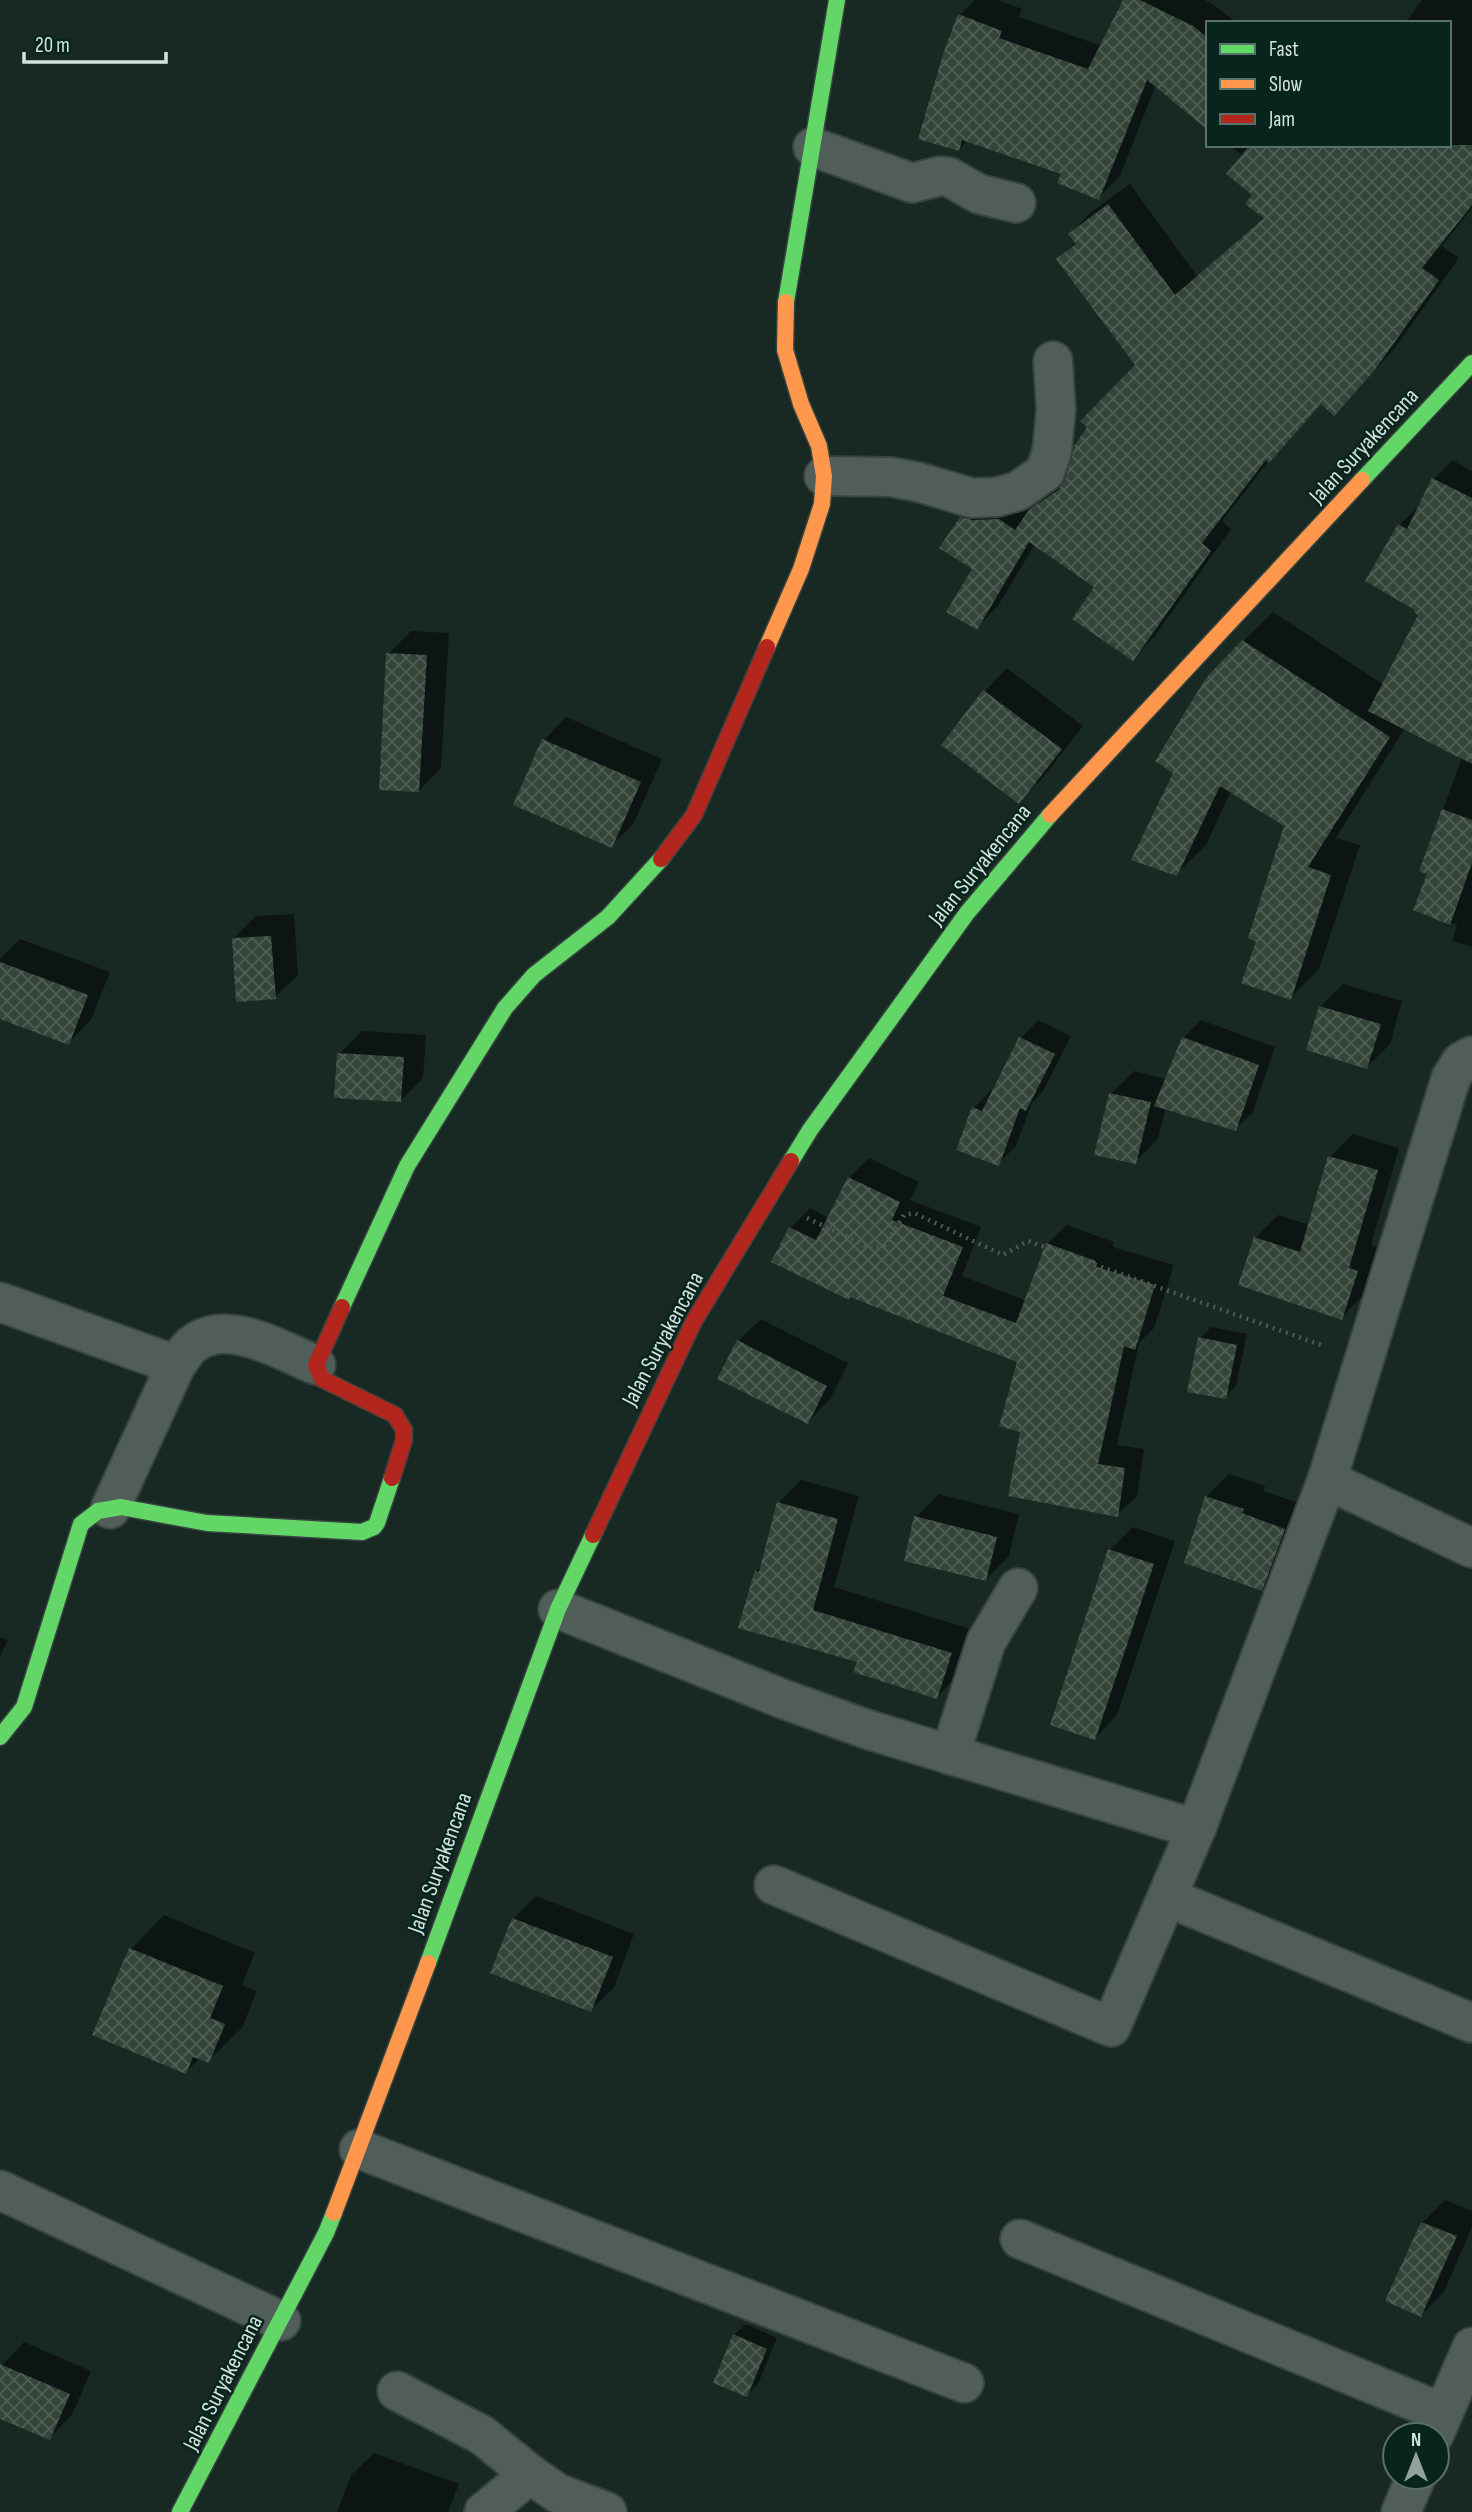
<svg xmlns="http://www.w3.org/2000/svg" width="1472" height="2512" viewBox="0 0 1472 2512" font-family="'Sofia Sans Condensed',sans-serif">
	<style>
		.shadow { fill: #0007 }
		.building { fill: url(#building-cross-hatch) }
		.lines { fill: none; stroke-linecap: round; stroke-linejoin: round }
		.street-casing { stroke: #36433f; stroke-width: 42 }
		.fast-casing { stroke: #36433f; stroke-width: 19 }
		.slow-casing { stroke: #36433f; stroke-width: 19 }
		.jam-casing { stroke: #36433f; stroke-width: 19 }
		.path { stroke: #4e5955; stroke-width: 4.5; stroke-dasharray: 2 5; stroke-linecap: butt }
		.street { stroke: #505d59; stroke-width: 38 }
		.fast { stroke: #63d668; stroke-width: 16 }
		.slow { stroke: #ff974d; stroke-width: 16 }
		.jam { stroke: #b3261e; stroke-width: 16 }
		.labels { text-anchor: middle; dominant-baseline: central; stroke-width: 5; stroke-linejoin: round; paint-order: stroke }
		.street-label { font-size: 23px; fill: #d3e3de; stroke: #08251d }
	</style>
	<defs>
		<pattern id="building-cross-hatch" width="8" height="8" patternUnits="userSpaceOnUse" patternTransform="scale(1.75)"><rect width="8" height="8" fill="#344439"/><path d="M0 0l8 8M0 8l8-8" fill="none" stroke="#505f55"/></pattern>
	</defs>
	<rect width="100%" height="100%" fill="#182924"/>
	<g class="shadow">
		<path d="M974 0H998L1022 9 1019 17 1102 46 1125 0H1205L1214 5 1237 23H1208V127L1156 85 1120 176 1099 198 1063 173 968 140 959 149 946 51 960 15Z"/>
		<path d="M1422 0H1472V208L1442 246 1459 258 1395 348 1355 392 1322 403 1268 462 1222 521 1231 529 1154 637 1132 659 1097 587 1035 544 998 606 977 627 974 568 961 518 983 497 1021 498 1034 508 1053 489 1068 478 1137 365 1058 259 1076 242 1070 234 1091 212 1130 184 1197 276 1265 217 1243 156 1229 145H1449V23H1405Z"/>
		<path d="M1452 460 1472 471V947L1452 941 1457 925 1415 909 1429 873 1421 870 1462 757 1405 728 1336 838 1360 845 1319 969 1290 998 1258 941 1286 826 1231 791 1206 845 1176 874 1243 641 1273 612 1384 685 1421 615 1399 525 1418 507 1419 508 1434 479Z"/>
		<path d="M411 631 449 633 441 768 419 791 388 654Z"/>
		<path d="M1007 668 1083 726 1042 779 1019 802 944 744 985 691Z"/>
		<path d="M566 717 662 759 634 823 611 846 544 740Z"/>
		<path d="M294 914 298 975 275 997 233 939 256 916Z"/>
		<path d="M20 939 110 972 91 1020 68 1043 0 1017V959Z"/>
		<path d="M1343 984 1402 1001 1390 1044 1367 1067 1320 1007Z"/>
		<path d="M1038 1020 1071 1036 1043 1091 1032 1103 1016 1146 998 1164 974 1108 991 1090 994 1091 1021 1038Z"/>
		<path d="M1201 1020 1275 1047 1253 1112 1235 1129 1166 1107 1158 1139 1135 1162 1111 1094 1134 1071 1167 1079 1183 1038Z"/>
		<path d="M362 1031 426 1035 423 1078 400 1101 339 1054Z"/>
		<path d="M1353 1134 1399 1148 1371 1245 1380 1248 1364 1295 1341 1318 1255 1238 1278 1215 1310 1225 1330 1157Z"/>
		<path d="M869 1158 919 1182 910 1200 981 1227 962 1276 1027 1301 1047 1244 1067 1225 1114 1242 1113 1247 1174 1265 1154 1328 1139 1343 1117 1445 1144 1449 1137 1496 1117 1515 1022 1431 1019 1361 790 1228 810 1208 829 1218 849 1178Z"/>
		<path d="M761 1319 848 1363 830 1399 808 1422 738 1341Z"/>
		<path d="M1211 1327 1247 1334 1236 1386 1225 1397 1200 1338Z"/>
		<path d="M1229 1474 1265 1486 1264 1491 1307 1506 1284 1566 1262 1589 1206 1497Z"/>
		<path d="M801 1480 859 1496 834 1587 974 1630 959 1674 937 1697 859 1661 756 1571 762 1565 778 1503Z"/>
		<path d="M939 1494 1019 1514 1009 1556 986 1579 916 1517Z"/>
		<path d="M1133 1527 1175 1541 1117 1715 1095 1738 1110 1550Z"/>
		<path d="M0 1637 8 1640 0 1657Z"/>
		<path d="M536 1896 634 1934 614 1987 591 2010 513 1919Z"/>
		<path d="M164 1915 255 1953 242 1985 257 1991 242 2028 208 2061 200 2058 186 2072 95 2034 131 1949Z"/>
		<path d="M1445 2200 1472 2211V2227L1444 2292 1421 2315 1422 2223Z"/>
		<path d="M746 2324 777 2338 758 2384 747 2395 734 2335Z"/>
		<path d="M24 2342 91 2371 72 2415 50 2438 0 2417V2367Z"/>
		<path d="M374 2453 459 2484 448 2512H337L351 2475Z"/>
	</g>
	<g class="building">
		<path d="M1123 0H1140L1193 26 1208 38V130L1147 80 1099 200 1057 183 1061 174 962 140 959 151 918 139 944 51 958 14 1002 31 999 38 1088 69Z"/>
		<path d="M1250 145H1472V205L1422 268 1439 280 1374 371 1334 416 1321 404 1269 463 1266 460 1202 543 1211 551 1133 661 1072 619 1094 587 1029 542 977 630 946 612 972 569 939 548 960 517 973 520 999 519 1015 530 1029 510 1058 490 1065 480 1075 445 1087 427 1080 421 1135 365 1056 259 1076 244 1068 234 1108 204 1175 295 1264 218 1245 204 1252 195 1226 174Z"/>
		<path d="M1432 478 1472 498V764L1368 711 1418 615 1414 612 1415 610 1365 581 1398 524 1407 529Z"/>
		<path d="M1242 640 1390 737 1308 867 1331 875 1291 1000 1241 983 1256 942 1248 938 1284 826 1220 786 1177 876 1131 860 1173 773 1155 761 1206 678Z"/>
		<path d="M386 653 427 655 419 792 379 790Z"/>
		<path d="M983 690 1062 749 1019 804 941 745Z"/>
		<path d="M542 739 641 782 612 848 513 805Z"/>
		<path d="M1442 809 1472 820V863L1450 925 1413 910 1427 874 1419 871Z"/>
		<path d="M271 936 276 999 236 1002 232 938Z"/>
		<path d="M0 962 88 995 69 1045 0 1019Z"/>
		<path d="M1319 1006 1381 1024 1367 1069 1306 1050Z"/>
		<path d="M1019 1037 1055 1054 1026 1111 1020 1108 999 1166 956 1150 972 1107 982 1111Z"/>
		<path d="M1182 1037 1259 1065 1236 1131 1154 1106Z"/>
		<path d="M337 1053 404 1057 401 1102 334 1098Z"/>
		<path d="M1109 1093 1151 1102 1136 1164 1094 1155Z"/>
		<path d="M1328 1156 1378 1170 1349 1268 1358 1271 1342 1320 1238 1285 1254 1237 1300 1252Z"/>
		<path d="M848 1177 900 1202 892 1220 963 1247 943 1296 1016 1323 1046 1243 1096 1261 1094 1266 1155 1285 1135 1350 1124 1346 1098 1464 1125 1468 1118 1517 1008 1496 1020 1432 999 1426 1017 1362 850 1297 849 1300 771 1262 789 1227 816 1240Z"/>
		<path d="M1198 1337 1237 1345 1226 1399 1187 1392Z"/>
		<path d="M737 1340 827 1386 808 1424 717 1379Z"/>
		<path d="M1205 1496 1244 1509 1242 1513 1285 1529 1262 1591 1184 1563Z"/>
		<path d="M777 1502 838 1519 813 1610 952 1653 937 1699 853 1672 857 1662 738 1628 755 1570 759 1572Z"/>
		<path d="M914 1516 997 1537 986 1581 904 1561Z"/>
		<path d="M1108 1549 1154 1564 1095 1740 1050 1725Z"/>
		<path d="M512 1918 613 1957 591 2012 490 1973Z"/>
		<path d="M129 1948 223 1986 210 2018 225 2024 209 2063 193 2057 186 2074 92 2035Z"/>
		<path d="M1421 2222 1457 2236 1421 2317 1385 2301Z"/>
		<path d="M733 2334 767 2349 747 2397 713 2383Z"/>
		<path d="M0 2364 70 2394 50 2440 0 2419Z"/>
	</g>
	<g class="lines">
		<defs>
			<g id="street">
				<path d="M813 147 912 183 941 176 949 177 979 194 1016 203"/>
				<path d="M824 476 891 477 918 482 972 498 997 497 1018 491 1045 472 1052 451 1056 410 1053 361"/>
				<path d="M0 1302 176 1365"/>
				<path d="M1327 1480 1472 1548"/>
				<path d="M110 1509 176 1365C181 1359 186 1349 193 1344 227 1317 282 1351 316 1365"/>
				<path d="M558 1609 783 1699 869 1730 1196 1829"/>
				<path d="M950 1755 986 1642 1018 1588"/>
				<path d="M774 1885 1111 2027 1196 1829 1327 1480 1451 1078 1461 1062 1472 1056"/>
				<path d="M1167 1897 1472 2023"/>
				<path d="M359 2149 964 2383"/>
				<path d="M0 2190 281 2321"/>
				<path d="M1020 2239 1443 2413"/>
				<path d="M397 2391 482 2435 530 2474 557 2493 607 2512"/>
				<path d="M1434 2435 1472 2347"/>
				<path d="M484 2512 530 2474"/>
				<path d="M1401 2512 1416 2477"/>
			</g>
			<g id="fast">
				<path d="M786 302 837 0"/>
				<path d="M1362 480 1472 363"/>
				<path d="M791 1161 810 1130 967 913 1050 815"/>
				<path d="M342 1307 407 1166 505 1008 534 975 608 917 661 859"/>
				<path d="M0 1737 24 1707 81 1524 98 1511 121 1507 207 1523 362 1532 374 1527 377 1523 392 1478"/>
				<path d="M428 1963 558 1609 593 1535"/>
				<path d="M180 2512 326 2233 334 2213"/>
			</g>
			<g id="slow">
				<path d="M767 647 801 569 822 504 824 476 819 446 801 404 785 350 786 302"/>
				<path d="M1050 815 1362 480"/>
				<path d="M334 2213 428 1963"/>
			</g>
			<g id="jam">
				<path d="M661 859 694 815 767 647"/>
				<path d="M342 1307 316 1365 322 1379 395 1415 404 1430V1440L392 1478"/>
				<path d="M593 1535 694 1321 791 1161"/>
			</g>
		</defs>
		<use href="#street" class="street-casing"/>
		<use href="#fast" class="fast-casing"/>
		<use href="#slow" class="slow-casing"/>
		<use href="#jam" class="jam-casing"/>
		<path class="path" d="M807 1218 872 1249 885 1245 904 1215 914 1213 1003 1255 1028 1241 1324 1346"/>
		<use href="#street" class="street"/>
		<use href="#fast" class="fast"/>
		<use href="#slow" class="slow"/>
		<use href="#jam" class="jam"/>
	</g>
	<g class="labels">
		<g class="street-label">
			<text transform="translate(1364 446) rotate(-47)">Jalan Suryakencana</text>
			<text transform="translate(980 865) rotate(-51)">Jalan Suryakencana</text>
			<text transform="translate(663 1339) rotate(-62)">Jalan Suryakencana</text>
			<text transform="translate(440 1863) rotate(-70)">Jalan Suryakencana</text>
			<text transform="translate(223 2383) rotate(-63)">Jalan Suryakencana</text>
		</g>
	</g>
	<rect x="1206" y="21" width="245" height="126" fill="#08251d" stroke="#59716a" stroke-width="2"/>
	<rect x="1220" y="44" width="35" height="10" fill="#63d668" stroke="#59716a" stroke-width="2"/>
	<text x="1269" y="56" font-size="21" fill="#d3e3de">Fast</text>
	<rect x="1220" y="79" width="35" height="10" fill="#ff974d" stroke="#59716a" stroke-width="2"/>
	<text x="1269" y="91" font-size="21" fill="#d3e3de">Slow</text>
	<rect x="1220" y="114" width="35" height="10" fill="#b3261e" stroke="#59716a" stroke-width="2"/>
	<text x="1269" y="126" font-size="21" fill="#d3e3de">Jam</text>
	<g transform="translate(1416 2456)"><circle r="33" fill="#08251d" stroke="#59716a" stroke-width="2"/>
	<path d="M0-5L12 26L0 18L-12 26Z" fill="#92a29d"/>
	<text y="-10" font-size="19" font-weight="bold" text-anchor="middle" fill="#d3e3de">N</text>
	</g>
	<path d="M24 52v10h142v-10" fill="none" stroke="#d3e3de" stroke-width="3.5"/>
	<text x="35" y="52" font-size="21" fill="#d3e3de" stroke="#08251d" stroke-width="5" paint-order="stroke">20 m</text>
</svg>
